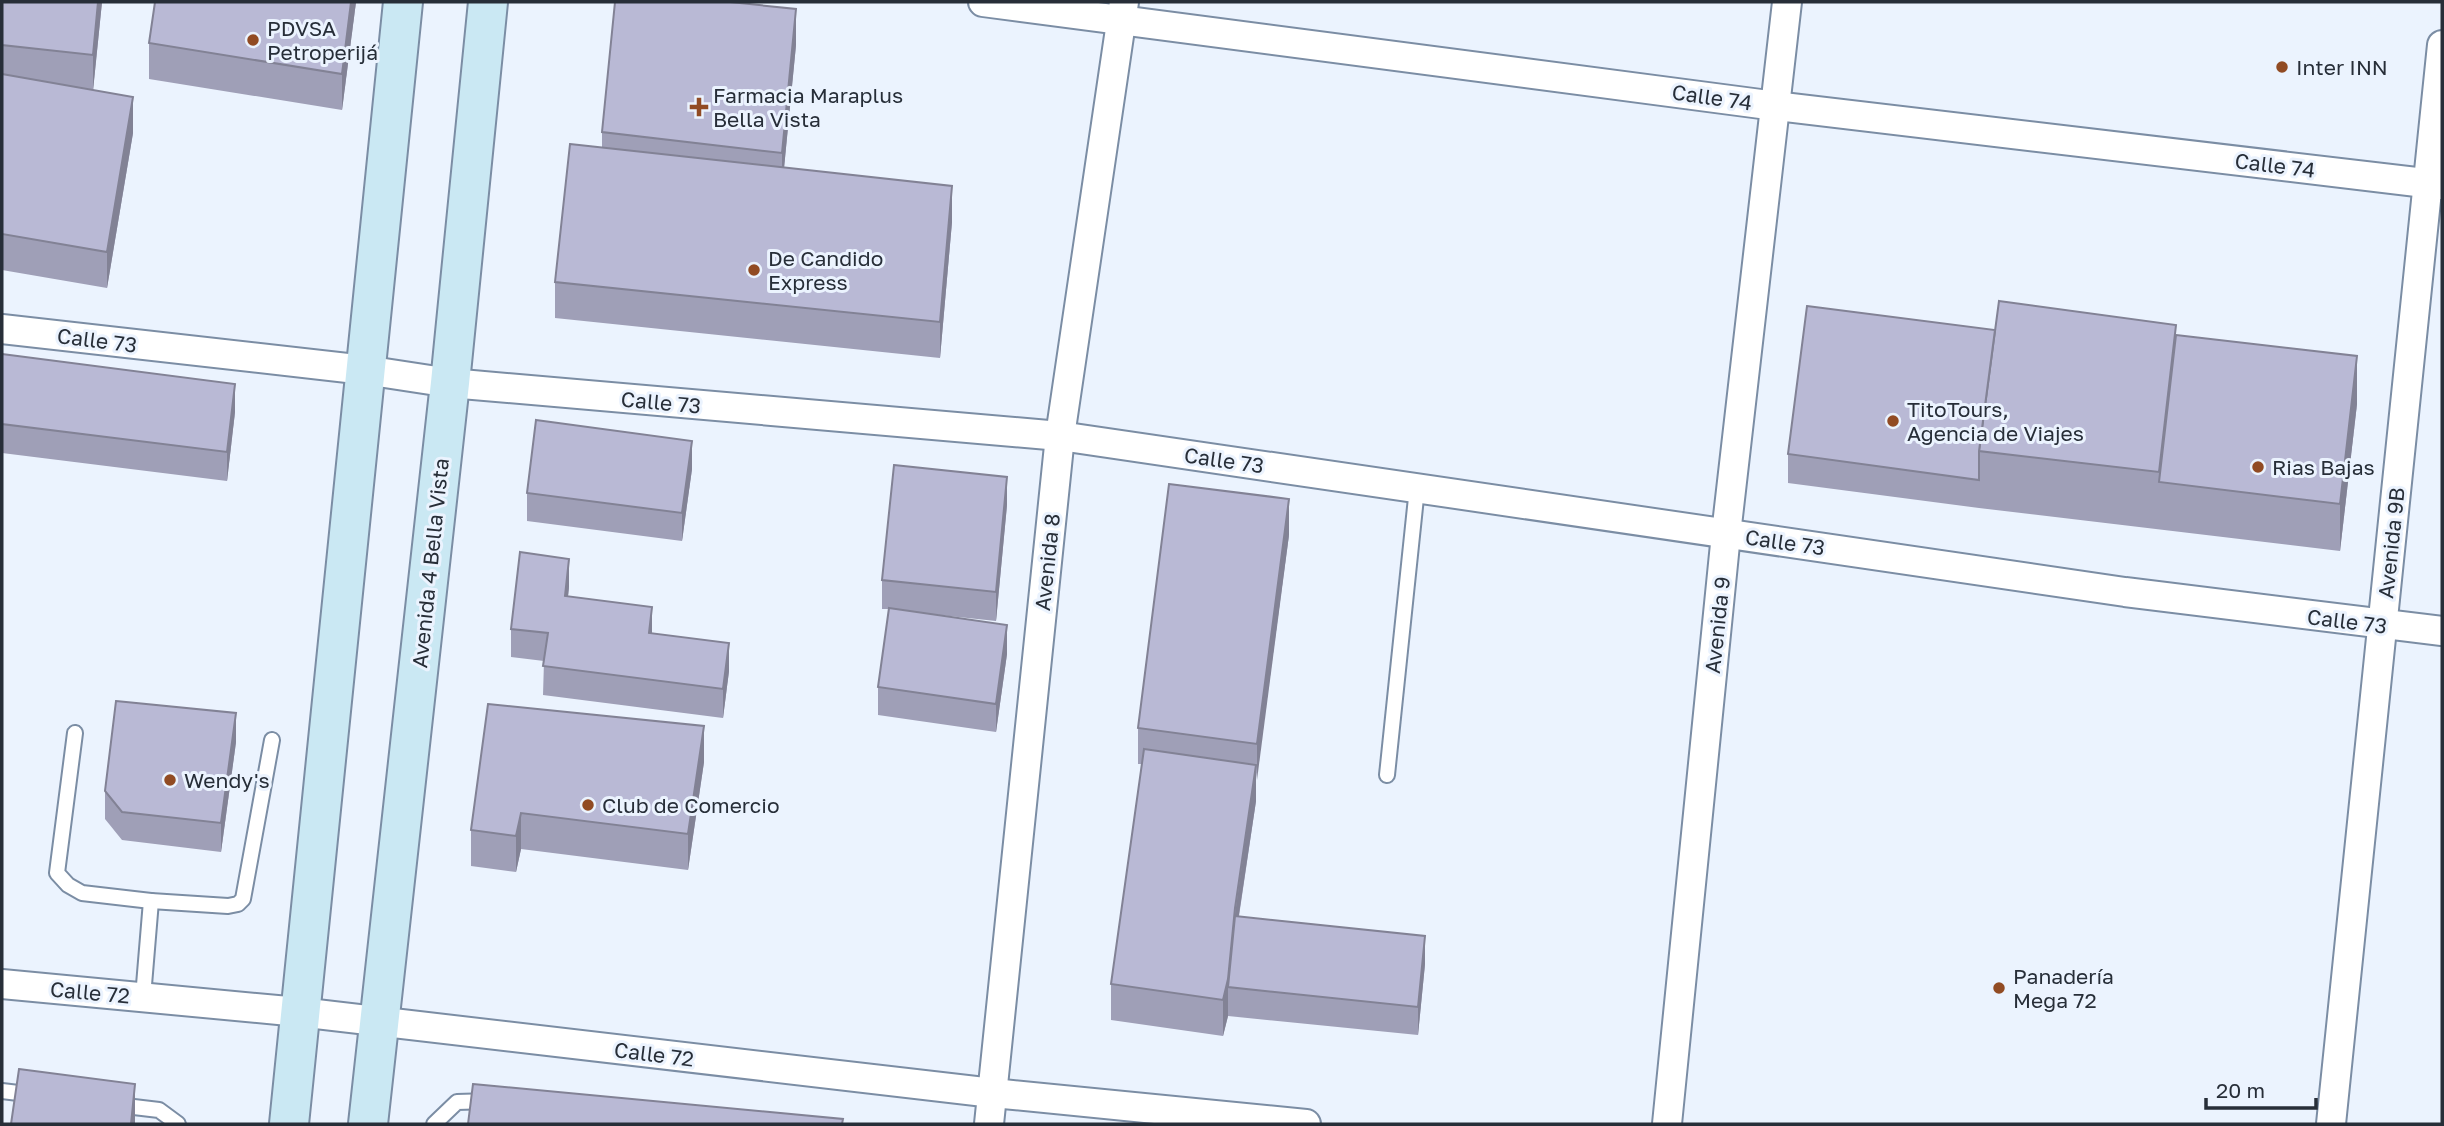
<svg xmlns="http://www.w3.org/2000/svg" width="2444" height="1126" viewBox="0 0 2444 1126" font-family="'Golos Text',sans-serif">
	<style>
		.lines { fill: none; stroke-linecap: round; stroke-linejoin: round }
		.lane-casing { stroke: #7b8da4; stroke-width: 18 }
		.street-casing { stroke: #7b8da4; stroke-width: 32 }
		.secondary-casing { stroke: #7b8da4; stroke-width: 42 }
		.lane { stroke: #fff; stroke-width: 14 }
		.street { stroke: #fff; stroke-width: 28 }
		.secondary { stroke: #cae8f3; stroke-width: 38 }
		.wall { fill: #9f9fb7 }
		.shaded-wall { fill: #828295 }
		.building { fill: #b9b9d5; stroke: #828295; stroke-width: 2 }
		.poi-dot { fill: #914b23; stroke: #ebf3fe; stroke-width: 2.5 }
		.labels { text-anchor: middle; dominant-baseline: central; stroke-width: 6; stroke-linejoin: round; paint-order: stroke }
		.poi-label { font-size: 21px; fill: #272e38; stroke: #ebf3fe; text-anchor: start }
		.street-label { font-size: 21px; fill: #272e38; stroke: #ebf3fe }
	</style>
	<rect width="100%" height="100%" fill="#ebf3fe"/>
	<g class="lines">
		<defs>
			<g id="lane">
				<path d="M75 733 57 873 68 885 82 893 151 901 143 997"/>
				<path d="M1387 775 1417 488"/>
				<path d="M151 901 228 906 238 904 243 899 272 740"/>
				<path d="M2 1091 35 1095"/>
				<path d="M117 1105 159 1110 178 1124"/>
				<path d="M434 1124 457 1102 490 1101"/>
			</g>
			<g id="street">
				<path d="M983 2 1776 106 2442 185"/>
				<path d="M2 329 365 370 450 383 1060 436 2125 592 2442 631"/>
				<path d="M2 984 299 1012 993 1093 1306 1124"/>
				<path d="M989 1124 1060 436 1124 2"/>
				<path d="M1667 1124 1726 534 1787 2"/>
				<path d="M2331 1124 2442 45"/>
			</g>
			<g id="secondary">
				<path d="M289 1124 403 2"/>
				<path d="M368 1124 450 383 488 2"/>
			</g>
		</defs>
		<use href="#lane" class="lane-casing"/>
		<use href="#street" class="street-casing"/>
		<use href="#secondary" class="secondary-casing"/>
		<use href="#lane" class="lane"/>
		<use href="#street" class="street"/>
		<use href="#secondary" class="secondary"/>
	</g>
	<g class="wall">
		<path d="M2 2H102L93 90 133 133 107 288 2 270Z"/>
		<path d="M155 2H356L342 110 149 79V43Z"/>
		<path d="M796 45 784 168 952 222 940 358 555 318V282L602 148V132Z"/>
		<path d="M1995 330 2176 335 2357 404 2340 551 1979 508 1788 483V454Z"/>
		<path d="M2 354 235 412 227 481 2 453Z"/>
		<path d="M692 469 682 541 527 521V493Z"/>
		<path d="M1007 505 996 621 930 614 1007 654 996 732 878 715V687L889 609H882V580Z"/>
		<path d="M1289 535 1256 780V801L1239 916 1425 964 1418 1035 1228 1016 1223 1036 1111 1020V984L1142 764H1138V728Z"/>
		<path d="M569 587 568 596 652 633 729 671 723 718 543 695 544 661 511 657V629Z"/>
		<path d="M488 704 704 762 688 870 521 849 516 872 471 866V830Z"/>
		<path d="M236 742 221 852 122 840 105 819V791Z"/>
	</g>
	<g class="shaded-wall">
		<path d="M98 2H102L93 91V55Z"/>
		<path d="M351 2H356L342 110V74Z"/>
		<path d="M796 9V45L782 189V153Z"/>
		<path d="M133 97V133L107 288V252Z"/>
		<path d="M952 186V222L940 358V322Z"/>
		<path d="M2357 356V404L2340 551V504Z"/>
		<path d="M235 384V412L227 481V452Z"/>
		<path d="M692 441V469L682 541V513Z"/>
		<path d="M1007 477V505L996 621V592Z"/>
		<path d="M1289 499V535L1257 780V744Z"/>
		<path d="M569 559V587L565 624V596Z"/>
		<path d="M652 607V635L649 633Z"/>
		<path d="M1007 625V654L996 732V704Z"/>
		<path d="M729 643V671L723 718V689Z"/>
		<path d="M236 713V742L221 852V823Z"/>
		<path d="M704 726V762L688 870V834Z"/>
		<path d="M1256 765V801L1228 987V1016L1223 1036V1000Z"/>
		<path d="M521 813V849L516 872V836Z"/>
		<path d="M1425 936V964L1418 1035V1007Z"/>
		<path d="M135 1084V1124H131Z"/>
	</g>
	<g class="building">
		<path d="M2 2H98L93 55 2 45Z"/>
		<path d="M155 2H351L342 74 149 43Z"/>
		<path d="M615 2H730L796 9 782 153 602 132Z"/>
		<path d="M2 74 133 97 107 252 2 234Z"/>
		<path d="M570 144 952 186 940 322 555 282Z"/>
		<path d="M1999 301 2176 325 2159 472 1979 451Z"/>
		<path d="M1807 306 1995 330 1979 451V480L1788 454Z"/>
		<path d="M2176 335 2357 356 2340 504 2159 482Z"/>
		<path d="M2 354 235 384 227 452 2 424Z"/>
		<path d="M536 420 692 441 682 513 527 493Z"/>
		<path d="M894 465 1007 477 996 592 882 580Z"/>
		<path d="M1169 484 1289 499 1257 744 1138 728Z"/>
		<path d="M520 552 569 559 565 596 652 607 649 633 729 643 723 689 543 666 548 633 511 629Z"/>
		<path d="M889 608 1007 625 996 704 878 687Z"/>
		<path d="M116 701 236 713 221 823 122 812 105 791Z"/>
		<path d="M488 704 704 726 688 834 521 813 516 836 471 830Z"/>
		<path d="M1144 749 1256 765 1235 908 1228 979 1223 1000 1111 984Z"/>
		<path d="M1235 916 1425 936 1418 1007 1228 987Z"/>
		<path d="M19 1069 135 1084 131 1124H11Z"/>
		<path d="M473 1084 843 1119 842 1124H468Z"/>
	</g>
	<g class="poi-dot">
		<circle cx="253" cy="40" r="7"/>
		<circle cx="2282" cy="67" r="7"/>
		<path d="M695.5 96.5h7v7h7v7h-7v7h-7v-7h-7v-7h7z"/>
		<circle cx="754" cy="270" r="7"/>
		<circle cx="1893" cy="421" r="7"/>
		<circle cx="2258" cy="467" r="7"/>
		<circle cx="170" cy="780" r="7"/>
		<circle cx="588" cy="805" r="7"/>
		<circle cx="1999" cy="988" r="7"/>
	</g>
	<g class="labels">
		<g class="poi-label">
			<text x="267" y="28">PDVSA<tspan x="267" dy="24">Petroperijá</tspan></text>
			<text x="2296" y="67">Inter INN</text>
			<text x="713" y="95">Farmacia Maraplus<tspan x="713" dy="24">Bella Vista</tspan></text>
			<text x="768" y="258">De Candido<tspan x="768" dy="24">Express</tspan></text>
			<text x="1907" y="409">TitoTours,<tspan x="1907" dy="24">Agencia de Viajes</tspan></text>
			<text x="2272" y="467">Rias Bajas</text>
			<text x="184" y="780">Wendy's</text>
			<text x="602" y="805">Club de Comercio</text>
			<text x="2013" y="976">Panadería<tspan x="2013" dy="24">Mega 72</tspan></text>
		</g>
		<g class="street-label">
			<text transform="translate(1712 97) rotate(8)">Calle 74</text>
			<text transform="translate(2275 165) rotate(7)">Calle 74</text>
			<text transform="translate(97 340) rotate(7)">Calle 73</text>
			<text transform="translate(661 402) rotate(5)">Calle 73</text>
			<text transform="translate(1224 460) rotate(8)">Calle 73</text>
			<text transform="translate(1785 542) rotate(8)">Calle 73</text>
			<text transform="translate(2391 543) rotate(-84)">Avenida 9B</text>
			<text transform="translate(1047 562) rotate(-84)">Avenida 8</text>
			<text transform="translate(430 563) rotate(-84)">Avenida 4 Bella Vista</text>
			<text transform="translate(2347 621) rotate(7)">Calle 73</text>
			<text transform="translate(1717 625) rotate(-84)">Avenida 9</text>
			<text transform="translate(90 992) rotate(5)">Calle 72</text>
			<text transform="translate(654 1054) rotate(7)">Calle 72</text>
		</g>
	</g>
	<rect width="2444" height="1126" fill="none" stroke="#272e38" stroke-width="7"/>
	<path d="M2206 1098v10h110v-10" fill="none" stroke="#272e38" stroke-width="3.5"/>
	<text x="2216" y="1098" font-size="21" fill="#272e38" stroke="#ebf3fe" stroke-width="5" paint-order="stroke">20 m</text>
</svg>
